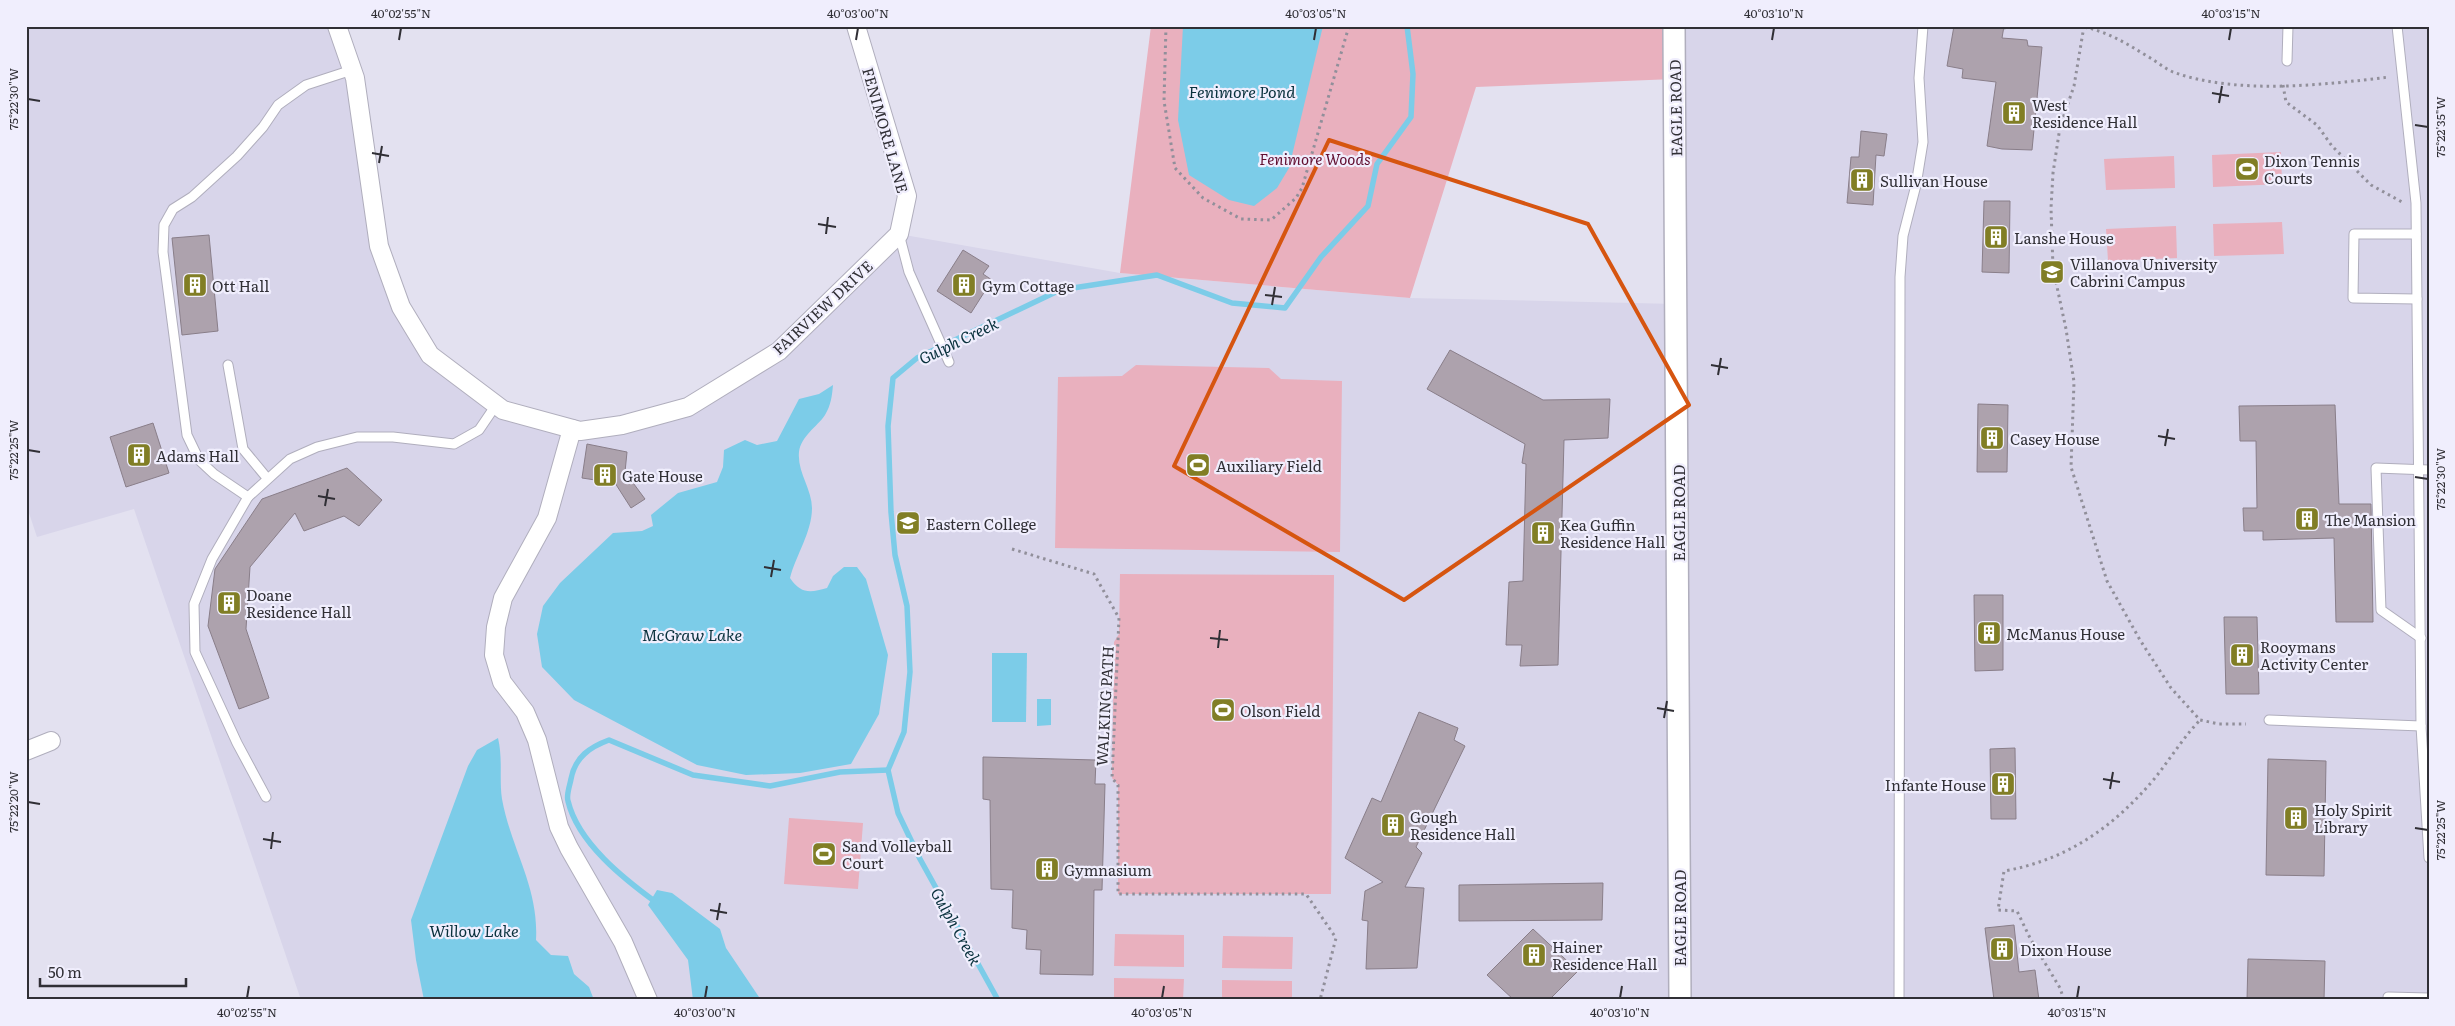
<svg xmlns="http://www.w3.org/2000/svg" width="2455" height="1026" viewBox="0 0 2455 1026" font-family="Literata,serif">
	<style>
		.built { fill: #d8d5ea }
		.green { fill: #e9b0be }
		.water { fill: #7ccce8 }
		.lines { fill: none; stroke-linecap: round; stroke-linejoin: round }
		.stream { stroke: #7ccce8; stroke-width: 5.5 }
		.building { fill: #ada2ad; stroke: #897e89 }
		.service-casing { stroke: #b0aebd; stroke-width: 11 }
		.minor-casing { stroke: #b0aebd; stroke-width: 20 }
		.tertiary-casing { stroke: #b0aebd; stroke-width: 24 }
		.path { stroke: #918f9a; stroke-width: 3; stroke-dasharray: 2.5 4; stroke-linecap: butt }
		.service { stroke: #fff; stroke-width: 9 }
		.minor { stroke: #fff; stroke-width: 18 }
		.tertiary { stroke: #fff; stroke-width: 21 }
		.marked { fill: none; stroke: #d65510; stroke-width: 4; stroke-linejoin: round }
		.ticks { fill: none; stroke: #302f35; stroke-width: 2 }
		.labels { text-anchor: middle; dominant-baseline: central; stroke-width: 4.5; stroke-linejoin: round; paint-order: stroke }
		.poi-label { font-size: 15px; fill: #302f35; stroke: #f0eefd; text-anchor: start }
		.street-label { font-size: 15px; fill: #302f35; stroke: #f0eefd }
		.park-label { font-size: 15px; font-style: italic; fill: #610d2f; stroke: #f0eefd }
		.water-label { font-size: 16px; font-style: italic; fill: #08303c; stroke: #f0eefd }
		.neatline { fill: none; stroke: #302f35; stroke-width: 2 }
		.ticks-label { font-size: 12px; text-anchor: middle; fill: #302f35 }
	</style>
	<rect width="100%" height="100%" fill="#e3e1f0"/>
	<path class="built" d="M26 26H337L379 246 430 355 503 410 580 431 688 407 779 351 899 234 1120 273 1410 298 1676 304 1675 26H2429V1000H301L134 509 37 537 26 504Z"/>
	<g class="green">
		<path d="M1151 26H1675L1674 79 1476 87 1410 298 1120 273Z"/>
		<path d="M2281 152 2282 184 2213 187 2212 155Z"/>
		<path d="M2174 156 2175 188 2106 190 2104 159Z"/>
		<path d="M2282 222 2284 254 2214 256 2213 224Z"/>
		<path d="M2176 226 2177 258 2108 261 2106 229Z"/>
		<path d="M1136 365 1269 368 1281 379 1342 381 1340 552 1055 548 1058 377 1122 376Z"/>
		<path d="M1120 574 1334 575 1331 894H1118V785L1112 778 1114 642 1119 634Z"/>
		<path d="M789 818 863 823 858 889 784 884Z"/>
		<path d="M1115 934 1184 935V967L1114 966Z"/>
		<path d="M1223 936 1293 937 1292 969 1222 968Z"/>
		<path d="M1114 978 1184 979 1183 1000H1114Z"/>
		<path d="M1222 980 1292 981V1000H1222Z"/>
	</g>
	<g class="water">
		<path d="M1183 26H1323L1289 168 1277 188 1254 206 1229 200 1189 175 1178 120Z"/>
		<path d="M833 385C832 396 831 405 825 415 817 427 801 436 799 452 797 472 812 489 812 508 812 532 796 555 790 578 801 594 810 593 827 588L833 576 844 567H857L866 579 888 655 879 714 851 764 800 773 746 775 697 765 574 700 542 667 537 634 543 606 560 583 613 533 642 531 653 526 651 515 678 493 717 482 723 467 724 450 745 440 757 445 777 441 799 399 819 394Z"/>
		<path d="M992 653H1027L1026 722H992Z"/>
		<path d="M1037 699H1051V725L1037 726Z"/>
		<path d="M498 738C503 759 499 779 502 799 511 849 539 887 536 940L551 955 568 956 574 974 589 987 594 1000H424L416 960 411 920 468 766 477 750Z"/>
		<path d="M657 890 672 893 720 929 726 948 761 1000H693L688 960 648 905Z"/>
	</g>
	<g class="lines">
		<g class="stream">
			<path d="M657 903C624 879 578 843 568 801 566 795 570 785 571 779 575 757 590 747 609 740L693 775 770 786 840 772 888 770"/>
			<path d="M998 1000 920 859 898 813 888 770 904 732 910 672 907 606 895 555 891 512 888 426 893 378 917 358 1060 290 1157 275 1232 303 1285 308 1321 257 1368 206 1377 164 1411 117 1413 74 1407 26"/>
		</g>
	</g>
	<g class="building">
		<path d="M1954 26H2004L2002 38 2027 40 2028 46 2042 47 2032 150 2002 149 1987 146 1996 82 1962 78 1963 69 1947 66Z"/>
		<path d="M1861 131 1887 134 1884 156 1876 155 1873 205 1847 203 1851 157H1859Z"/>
		<path d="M1984 201H2010L2009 273 1982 272Z"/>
		<path d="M209 235 218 331 182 335 172 238Z"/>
		<path d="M963 250 989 266 983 274 992 280 971 313 937 291Z"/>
		<path d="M1450 350 1543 400 1610 399 1608 438 1564 440 1558 665 1520 666 1522 645H1506L1509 582 1523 581 1526 464 1522 463 1525 444 1427 389Z"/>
		<path d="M1978 404 2008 405 2007 472H1977Z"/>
		<path d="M2335 405 2339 504H2371L2373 622H2336L2334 538 2263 540V531H2244L2243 508H2257L2256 441H2240L2239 406Z"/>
		<path d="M153 423 169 473 126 487 110 437Z"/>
		<path d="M587 444 627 452 625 472 645 499 631 508 615 483 582 478Z"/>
		<path d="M347 468 382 500 359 526 344 516 304 531 295 513 250 567 246 629 269 698 239 709 208 626 215 569 262 499Z"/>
		<path d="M1974 595H2003V670L1975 671Z"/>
		<path d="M2224 617H2257L2259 694H2226Z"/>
		<path d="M1419 712 1458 728 1454 740 1465 746 1416 847 1422 853 1405 887 1424 888 1417 968 1366 969 1368 921 1362 920 1365 891 1383 882 1345 858 1372 798 1381 802Z"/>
		<path d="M2015 748 2016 819H1991L1990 749Z"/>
		<path d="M983 757 1096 760 1095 784H1105L1102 890H1094L1093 975 1040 974 1041 950 1026 949 1027 930 1012 928 1013 890 991 889 990 800 983 799Z"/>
		<path d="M2268 759 2326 761 2324 876 2266 875Z"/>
		<path d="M1603 883 1602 920 1459 921V885Z"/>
		<path d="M2014 925 2019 972 2035 970 2039 1000H1994L1985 928Z"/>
		<path d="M1533 929 1578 971 1549 1000H1514L1487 975Z"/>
		<path d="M2248 959 2325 961 2324 1000H2247Z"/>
	</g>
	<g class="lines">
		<defs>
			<g id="service">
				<path d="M2397 26 2416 203 2421 726 2429 858"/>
				<path d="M2287 61 2288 26"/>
				<path d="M352 70 306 85 278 105 263 127 237 156 192 197 173 209 164 225 163 252 187 435 199 460 214 474 248 497 290 459 317 447 357 437H393L454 444 479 430 496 405"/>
				<path d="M899 234 909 272 949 362"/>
				<path d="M2416 234H2354L2353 298 2417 299"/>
				<path d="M228 365 243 449 267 478"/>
				<path d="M248 497 212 559 194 604 195 652 237 743 266 797"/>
				<path d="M2421 638 2381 610 2376 468 2429 470"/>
				<path d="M2269 720 2421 726"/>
				<path d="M1899 1000 1900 277 1903 236 1916 185 1923 142 1919 78 1923 26"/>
				<path d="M2388 1000V997L2429 998"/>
			</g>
			<g id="minor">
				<path d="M337 26 355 78 379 246 401 307 430 355 503 410 580 431 622 425 688 407 779 351 899 234 907 196 856 26"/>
				<path d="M572 429 547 518 503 598 496 627 494 655 502 682 525 712 537 740 559 827 569 848 623 942 648 1000"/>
				<path d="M26 751 51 741"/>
			</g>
			<path id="tertiary" d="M1674 26 1680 1000"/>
		</defs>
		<use href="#service" class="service-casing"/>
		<use href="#minor" class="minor-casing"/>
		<use href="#tertiary" class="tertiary-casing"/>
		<g class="path">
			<path d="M1166 26 1164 101 1175 168 1203 198 1241 219 1271 220 1296 198 1302 188 1349 26"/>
			<path d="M2078 26C2105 30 2124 42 2147 56 2156 61 2164 68 2173 72 2236 95 2323 85 2389 77"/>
			<path d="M2084 26 2074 86 2060 127 2053 173 2051 208 2053 268 2066 329 2074 382 2071 467 2107 581 2140 640 2171 688 2200 720 2219 724H2246"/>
			<path d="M2003 28 2020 26"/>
			<path d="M2283 85 2286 102 2317 125 2332 146 2371 185 2402 202"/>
			<path d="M1012 549 1094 574 1119 618 1112 778 1118 785V894H1306L1336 938 1320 1000"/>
			<path d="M2064 1000 2060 988 2030 938 2017 911 1998 910 2004 871C2067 860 2114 827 2155 778 2170 759 2183 738 2200 720"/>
		</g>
		<use href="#service" class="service"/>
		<use href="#minor" class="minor"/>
		<use href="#tertiary" class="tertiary"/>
	</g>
	<path class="marked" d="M1329 140 1588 224 1689 405 1404 600 1174 466Z"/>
	<path class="ticks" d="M399 40 401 28M856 40 858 28M1314 40 1316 28M1772 40 1774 28M2229 40 2231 28M2212 93 2229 96M28 99 40 101M2219 103 2222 86M2415 125 2428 127M372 153 389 156M379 163 382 146M818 224 836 227M826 234 828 217M1265 295 1282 297M1272 305 1275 287M1711 365 1728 368M1718 375 1721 358M2158 436 2175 439M2165 446 2168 429M28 450 40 452M2415 477 2428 479M318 496 335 499M325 506 328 489M764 567 781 570M771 577 774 560M1210 638 1228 640M1218 648 1220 630M1657 708 1674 711M1664 718 1667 701M2103 779 2120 782M2110 789 2113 772M28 802 40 804M2415 828 2428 830M263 839 281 842M271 849 273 832M710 910 727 913M717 920 720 903M247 998 249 986M705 998 707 986M1162 998 1164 986M1620 998 1622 986M2077 998 2079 986"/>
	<defs>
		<symbol id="building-square" viewBox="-11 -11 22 22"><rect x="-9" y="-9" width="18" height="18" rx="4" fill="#817e25" stroke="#f0eefd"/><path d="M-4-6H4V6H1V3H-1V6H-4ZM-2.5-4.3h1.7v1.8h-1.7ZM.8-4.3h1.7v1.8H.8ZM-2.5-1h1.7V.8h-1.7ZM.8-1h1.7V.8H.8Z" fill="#fff"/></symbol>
		<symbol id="stadium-square" viewBox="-11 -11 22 22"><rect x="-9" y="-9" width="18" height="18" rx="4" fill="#817e25" stroke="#f0eefd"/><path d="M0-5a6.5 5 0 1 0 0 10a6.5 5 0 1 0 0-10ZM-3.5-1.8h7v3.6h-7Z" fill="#fff"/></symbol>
		<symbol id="university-square" viewBox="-11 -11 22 22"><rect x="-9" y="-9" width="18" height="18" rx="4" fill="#817e25" stroke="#f0eefd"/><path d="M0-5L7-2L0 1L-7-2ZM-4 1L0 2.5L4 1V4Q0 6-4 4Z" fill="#fff"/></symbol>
		<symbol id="school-square" viewBox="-11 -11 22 22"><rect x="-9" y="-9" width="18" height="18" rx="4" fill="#817e25" stroke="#f0eefd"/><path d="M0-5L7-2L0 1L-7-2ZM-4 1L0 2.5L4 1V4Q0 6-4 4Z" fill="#fff"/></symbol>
	</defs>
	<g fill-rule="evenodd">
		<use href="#building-square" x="2000" y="99" width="28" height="28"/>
		<use href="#stadium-square" x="2233" y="155" width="28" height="28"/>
		<use href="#building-square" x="1848" y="166" width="28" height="28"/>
		<use href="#building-square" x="1982" y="223" width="28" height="28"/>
		<use href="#university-square" x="2038" y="258" width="28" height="28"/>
		<use href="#building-square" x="181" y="271" width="28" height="28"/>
		<use href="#building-square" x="950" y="271" width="28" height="28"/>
		<use href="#building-square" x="1978" y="424" width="28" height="28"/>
		<use href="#building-square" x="125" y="441" width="28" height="28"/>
		<use href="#stadium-square" x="1184" y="451" width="28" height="28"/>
		<use href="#building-square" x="591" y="461" width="28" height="28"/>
		<use href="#building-square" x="2293" y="505" width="28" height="28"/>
		<use href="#school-square" x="894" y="509" width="28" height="28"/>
		<use href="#building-square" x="1529" y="519" width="28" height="28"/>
		<use href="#building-square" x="215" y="589" width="28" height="28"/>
		<use href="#building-square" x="1975" y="619" width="28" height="28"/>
		<use href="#building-square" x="2228" y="641" width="28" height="28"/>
		<use href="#stadium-square" x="1209" y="696" width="28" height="28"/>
		<use href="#building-square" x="1989" y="770" width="28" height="28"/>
		<use href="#building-square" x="2282" y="804" width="28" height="28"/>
		<use href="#building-square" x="1379" y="811" width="28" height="28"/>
		<use href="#stadium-square" x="810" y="840" width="28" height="28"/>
		<use href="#building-square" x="1033" y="855" width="28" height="28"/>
		<use href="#building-square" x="1988" y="935" width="28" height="28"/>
		<use href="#building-square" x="1520" y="941" width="28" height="28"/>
	</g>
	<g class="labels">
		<g class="poi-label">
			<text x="2032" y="104">West<tspan x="2032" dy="17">Residence Hall</tspan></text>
			<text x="2264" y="160">Dixon Tennis<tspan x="2264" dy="17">Courts</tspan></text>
			<text x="1880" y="180">Sullivan House</text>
			<text x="2014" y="237">Lanshe House</text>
			<text x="2070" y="263">Villanova University<tspan x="2070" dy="17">Cabrini Campus</tspan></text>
			<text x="212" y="285">Ott Hall</text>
			<text x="982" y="285">Gym Cottage</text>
			<text x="2010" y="438">Casey House</text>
			<text x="156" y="455">Adams Hall</text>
			<text x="1216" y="465">Auxiliary Field</text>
			<text x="622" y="475">Gate House</text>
			<text x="2324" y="519">The Mansion</text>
			<text x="926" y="523">Eastern College</text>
			<text x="1560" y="524">Kea Guffin<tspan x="1560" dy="17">Residence Hall</tspan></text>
			<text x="246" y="594">Doane<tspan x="246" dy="17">Residence Hall</tspan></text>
			<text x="2006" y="633">McManus House</text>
			<text x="2260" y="646">Rooymans<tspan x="2260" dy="17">Activity Center</tspan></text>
			<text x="1240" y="710">Olson Field</text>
			<text x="1986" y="784" text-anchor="end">Infante House</text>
			<text x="2314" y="809">Holy Spirit<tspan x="2314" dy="17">Library</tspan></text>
			<text x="1410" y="816">Gough<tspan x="1410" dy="17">Residence Hall</tspan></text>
			<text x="842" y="845">Sand Volleyball<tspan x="842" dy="17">Court</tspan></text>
			<text x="1064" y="869">Gymnasium</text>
			<text x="1552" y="946">Hainer<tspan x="1552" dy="17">Residence Hall</tspan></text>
			<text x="2020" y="949">Dixon House</text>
		</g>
		<g class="street-label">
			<text transform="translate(1675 108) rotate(-91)">EAGLE ROAD</text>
			<text transform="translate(886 130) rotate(74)">FENIMORE LANE</text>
			<text transform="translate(822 307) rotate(-43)">FAIRVIEW DRIVE</text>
			<text transform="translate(1678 513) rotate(-90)">EAGLE ROAD</text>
			<text transform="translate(1104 706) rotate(-87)">WALKING PATH</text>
			<text transform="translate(1679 918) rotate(-90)">EAGLE ROAD</text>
		</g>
		<g class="park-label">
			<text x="1315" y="158">Fenimore Woods</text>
		</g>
		<g class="water-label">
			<text x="1242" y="91">Fenimore Pond</text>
			<text transform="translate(958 340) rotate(-26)">Gulph Creek</text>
			<text x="692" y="634">McGraw Lake</text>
			<text transform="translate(957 926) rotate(61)">Gulph Creek</text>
			<text x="474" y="930">Willow Lake</text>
		</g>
	</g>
	<rect width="2455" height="1026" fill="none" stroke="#f0eefd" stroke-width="55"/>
	<path d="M40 978v8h146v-8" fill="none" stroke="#302f35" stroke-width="2.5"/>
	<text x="48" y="978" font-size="15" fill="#302f35" stroke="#f0eefd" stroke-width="4" paint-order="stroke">50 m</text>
	<rect x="28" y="28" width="2400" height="970" class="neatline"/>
	<g class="ticks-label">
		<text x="401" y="18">40°02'55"N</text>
		<text x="858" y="18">40°03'00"N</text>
		<text x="1316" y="18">40°03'05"N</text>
		<text x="1774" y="18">40°03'10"N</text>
		<text x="2231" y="18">40°03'15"N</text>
		<text transform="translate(14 99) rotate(-90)" y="4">75°22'30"W</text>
		<text transform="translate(2441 127) rotate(-90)" y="4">75°22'35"W</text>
		<text transform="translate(14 450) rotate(-90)" y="4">75°22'25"W</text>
		<text transform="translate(2441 479) rotate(-90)" y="4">75°22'30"W</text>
		<text transform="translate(14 802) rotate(-90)" y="4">75°22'20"W</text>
		<text transform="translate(2441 830) rotate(-90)" y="4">75°22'25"W</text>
		<text x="247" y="1017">40°02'55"N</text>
		<text x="705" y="1017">40°03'00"N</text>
		<text x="1162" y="1017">40°03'05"N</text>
		<text x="1620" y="1017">40°03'10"N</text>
		<text x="2077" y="1017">40°03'15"N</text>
	</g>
</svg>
